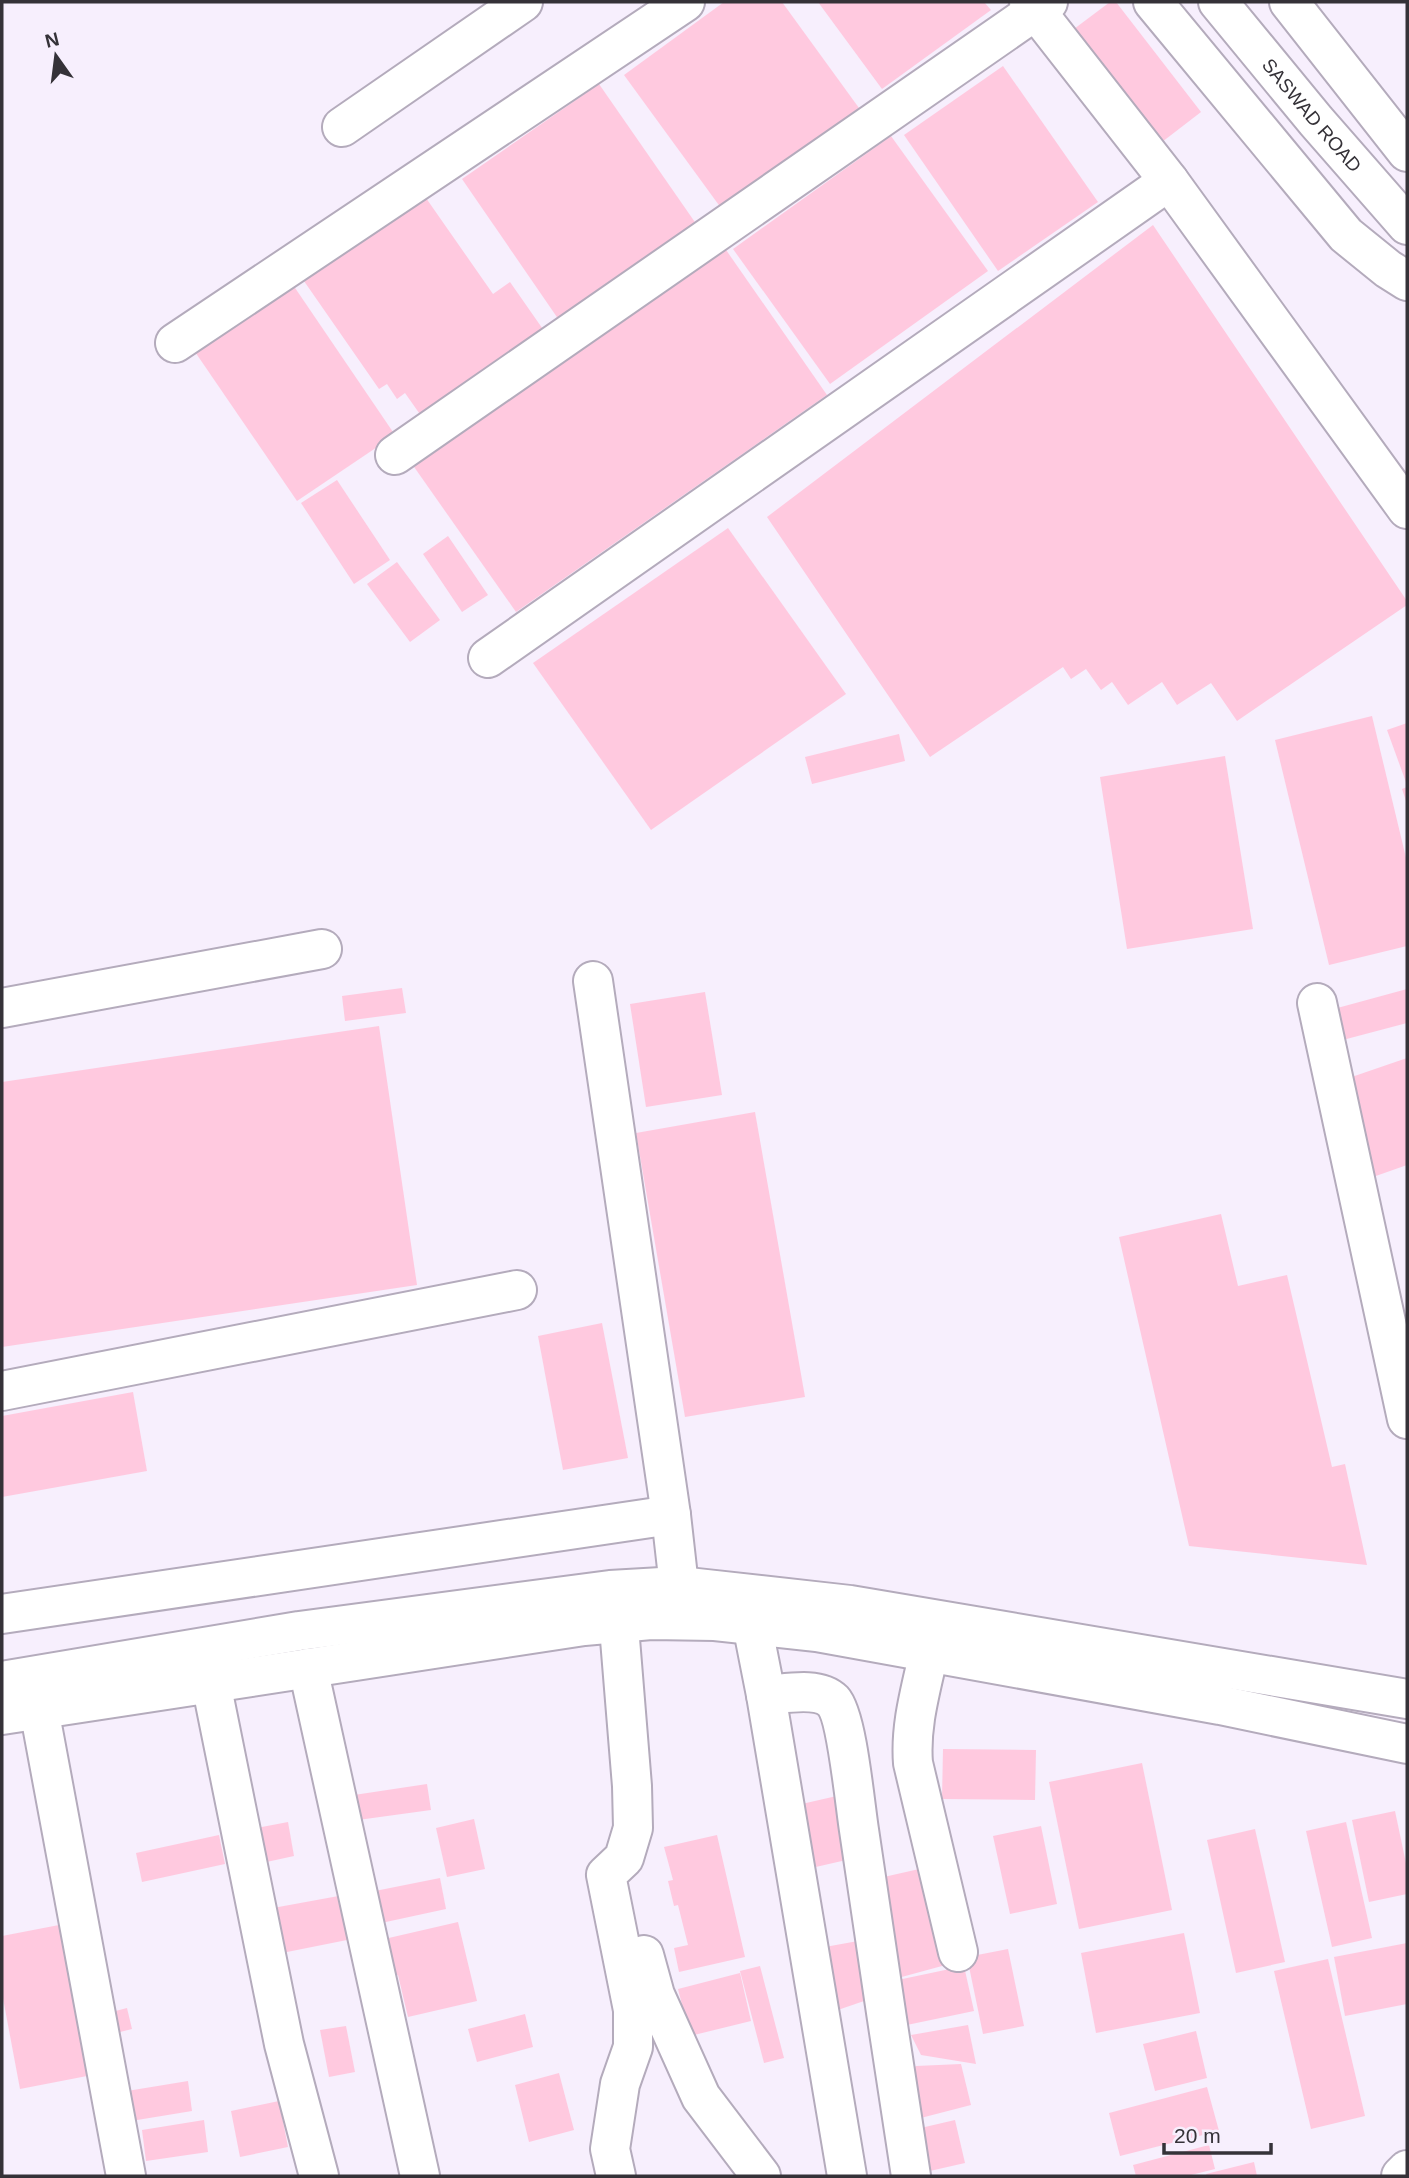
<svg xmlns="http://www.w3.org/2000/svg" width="1409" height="2178" viewBox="0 0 1409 2178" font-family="Helvetica,sans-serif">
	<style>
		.building { fill: #ffc9df }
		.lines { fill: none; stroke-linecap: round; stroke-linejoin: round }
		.minor-casing { stroke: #b4abbc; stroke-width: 42 }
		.highway-casing { stroke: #b4abbc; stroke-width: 42 }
		.minor { stroke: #fff; stroke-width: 38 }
		.highway { stroke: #fff; stroke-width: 38 }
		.labels { text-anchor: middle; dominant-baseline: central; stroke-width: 7; stroke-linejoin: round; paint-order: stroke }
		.street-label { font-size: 19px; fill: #353238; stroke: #f7effd }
	</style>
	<rect width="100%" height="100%" fill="#f7effd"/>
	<g class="building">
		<path d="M724 2H782L859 108 721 208 624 75Z"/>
		<path d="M818 2H984L991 10 882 89Z"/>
		<path d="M1110 2H1116L1201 112 1162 142 1074 29Z"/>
		<path d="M1003 66 1098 202 998 271 904 135Z"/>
		<path d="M599 84 699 228 561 323 462 179Z"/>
		<path d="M891 136 988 271 830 384 733 249Z"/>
		<path d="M419 188 493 294 510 282 547 335 424 420 405 393 397 399 387 384 379 389 297 271Z"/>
		<path d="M1153 225 1407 601V605L1237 721 1211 683 1177 705 1162 682 1128 705 1112 682 1101 690 1086 669 1071 679 1063 667 930 757 767 517Z"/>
		<path d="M724 247 827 395 516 612 412 464Z"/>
		<path d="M289 279 395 435 297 501 191 346Z"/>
		<path d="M337 480 390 560 354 584 301 503Z"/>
		<path d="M728 528 846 694 651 830 533 663Z"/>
		<path d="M448 536 488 595 462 612 423 554Z"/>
		<path d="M397 562 440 620 410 642 367 584Z"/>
		<path d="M1372 716 1407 862V946L1329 965 1275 740Z"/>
		<path d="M1407 723V785L1387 730Z"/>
		<path d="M899 734 905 761 812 784 805 757Z"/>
		<path d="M1225 756 1253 929 1127 949 1100 777Z"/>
		<path d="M1407 787V804L1402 789Z"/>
		<path d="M402 988 406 1013 345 1021 342 996Z"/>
		<path d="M1407 989V1023L1339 1041 1330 1010Z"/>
		<path d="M705 992 722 1095 646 1107 630 1004Z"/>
		<path d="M379 1026 417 1285 2 1347V1082Z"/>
		<path d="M1407 1058V1165L1373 1177 1340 1081Z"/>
		<path d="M755 1112 805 1397 685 1417 636 1133Z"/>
		<path d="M1221 1214 1238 1286 1287 1275 1332 1467 1345 1464 1367 1565 1189 1546 1119 1237Z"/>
		<path d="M602 1323 628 1458 563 1470 538 1336Z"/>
		<path d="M133 1392 147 1471 2 1497V1416Z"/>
		<path d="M943 1749 1036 1750 1035 1800 942 1799Z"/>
		<path d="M1142 1763 1172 1910 1079 1929 1049 1782Z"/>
		<path d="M427 1784 431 1810 358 1820 354 1795Z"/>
		<path d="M841 1795 855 1858 807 1869 793 1806Z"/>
		<path d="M1395 1811 1407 1868V1894L1369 1902 1352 1820Z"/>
		<path d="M474 1819 485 1869 447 1877 436 1828Z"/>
		<path d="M288 1822 294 1856 253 1865 246 1830Z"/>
		<path d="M1346 1822 1372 1938 1332 1947 1306 1831Z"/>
		<path d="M1041 1826 1057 1904 1010 1914 993 1836Z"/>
		<path d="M1255 1829 1285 1962 1236 1973 1207 1840Z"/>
		<path d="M219 1835 225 1864 142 1882 136 1853Z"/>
		<path d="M717 1835 745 1957 679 1972 674 1948 688 1945 678 1905 674 1906 668 1881 673 1880 664 1847Z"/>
		<path d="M928 1867 953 1963 898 1978 875 1879Z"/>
		<path d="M440 1878 446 1909 372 1925 365 1893Z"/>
		<path d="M344 1895 352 1939 282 1953 273 1908Z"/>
		<path d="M458 1922 477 2001 408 2017 398 1975 389 1977 380 1940Z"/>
		<path d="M59 1925 87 2076 20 2089 2 1993V1936Z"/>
		<path d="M1184 1933 1200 2013 1096 2033 1081 1953Z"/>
		<path d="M858 1941 867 2000 832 2012 814 1949Z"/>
		<path d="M1407 1943V2004L1345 2016 1334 1957Z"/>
		<path d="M1008 1949 1024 2026 983 2034 967 1957Z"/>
		<path d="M1328 1959 1365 2116 1311 2129 1274 1971Z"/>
		<path d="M760 1966 784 2058 764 2063 740 1971Z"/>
		<path d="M964 1966 974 2011 902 2026 893 1981Z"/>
		<path d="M740 1973 751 2021 690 2036 678 1989Z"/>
		<path d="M127 2008 132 2029 108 2035 104 2014Z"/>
		<path d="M525 2014 533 2047 477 2062 468 2029Z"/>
		<path d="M968 2025 976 2064 921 2055 911 2035Z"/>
		<path d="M346 2026 355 2072 329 2077 320 2030Z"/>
		<path d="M1196 2031 1207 2078 1155 2091 1143 2044Z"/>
		<path d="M961 2064 971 2105 913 2120 903 2078 916 2066Z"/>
		<path d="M559 2073 574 2130 529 2142 515 2085Z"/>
		<path d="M188 2081 192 2111 125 2122 121 2092Z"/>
		<path d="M1207 2087 1219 2131 1120 2156 1109 2113Z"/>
		<path d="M279 2101 288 2147 240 2157 231 2111Z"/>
		<path d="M204 2120 208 2152 146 2161 142 2130Z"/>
		<path d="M955 2120 965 2163 921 2173 912 2130Z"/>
		<path d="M1209 2145 1215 2169 1187 2176H1136L1133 2165Z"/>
		<path d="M1254 2162 1257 2176H1207L1206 2174Z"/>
	</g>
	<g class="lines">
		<defs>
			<g id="minor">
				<path d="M1029 2 1169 181 1407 509"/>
				<path d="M1153 2 1346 235 1388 269 1407 281"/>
				<path d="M1289 2 1407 152"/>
				<path d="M342 127 523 2"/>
				<path d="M175 343 685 2"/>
				<path d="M395 455 1048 2"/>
				<path d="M488 658 1169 181"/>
				<path d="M593 981 671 1515 679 1586"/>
				<path d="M1317 1003 1407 1419"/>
				<path d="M2 1008 322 949"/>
				<path d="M2 1391 517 1290"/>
				<path d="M2 1614 671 1515"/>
				<path d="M752 1624 766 1695 847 2176"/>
				<path d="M929 1652C921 1689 910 1725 913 1763L958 1952"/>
				<path d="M308 1668 420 2176"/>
				<path d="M211 1683 284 2044 319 2176"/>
				<path d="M766 1695C784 1694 818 1686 833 1701 847 1716 855 1805 859 1830 876 1945 893 2061 911 2176"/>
				<path d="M39 1709 126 2176"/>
				<path d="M644 1955 655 1995 701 2097 761 2176"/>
				<path d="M616 2176 610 2149 620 2084 633 2047V2010L606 1875 624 1858 633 1828 632 1786 616 1590"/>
				<path d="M1401 2176 1407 2170"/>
			</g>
			<g id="highway">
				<path id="s1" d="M1218 2 1316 121 1407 225"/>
				<path d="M2 1681 299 1631 610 1590 679 1586 850 1605 1407 1699"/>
				<path d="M2 1715 584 1626 651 1620 715 1621 817 1632 1220 1705 1407 1744"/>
			</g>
		</defs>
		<use href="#minor" class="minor-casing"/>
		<use href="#highway" class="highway-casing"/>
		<use href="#minor" class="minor"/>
		<use href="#highway" class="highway"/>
	</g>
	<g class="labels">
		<g class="street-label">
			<text stroke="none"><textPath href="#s1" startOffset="147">SASWAD ROAD</textPath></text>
		</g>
	</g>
	<rect width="1409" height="2178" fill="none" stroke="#353238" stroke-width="7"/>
	<g transform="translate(56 56) rotate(346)" stroke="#f7effd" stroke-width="5" paint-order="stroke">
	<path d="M0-5L12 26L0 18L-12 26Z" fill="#353238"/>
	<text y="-10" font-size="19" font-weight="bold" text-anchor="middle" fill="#353238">N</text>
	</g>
	<path d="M1164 2143v10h107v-10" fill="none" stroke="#353238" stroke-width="3.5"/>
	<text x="1174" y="2143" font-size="21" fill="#353238" stroke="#f7effd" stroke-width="5" paint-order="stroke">20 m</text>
</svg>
